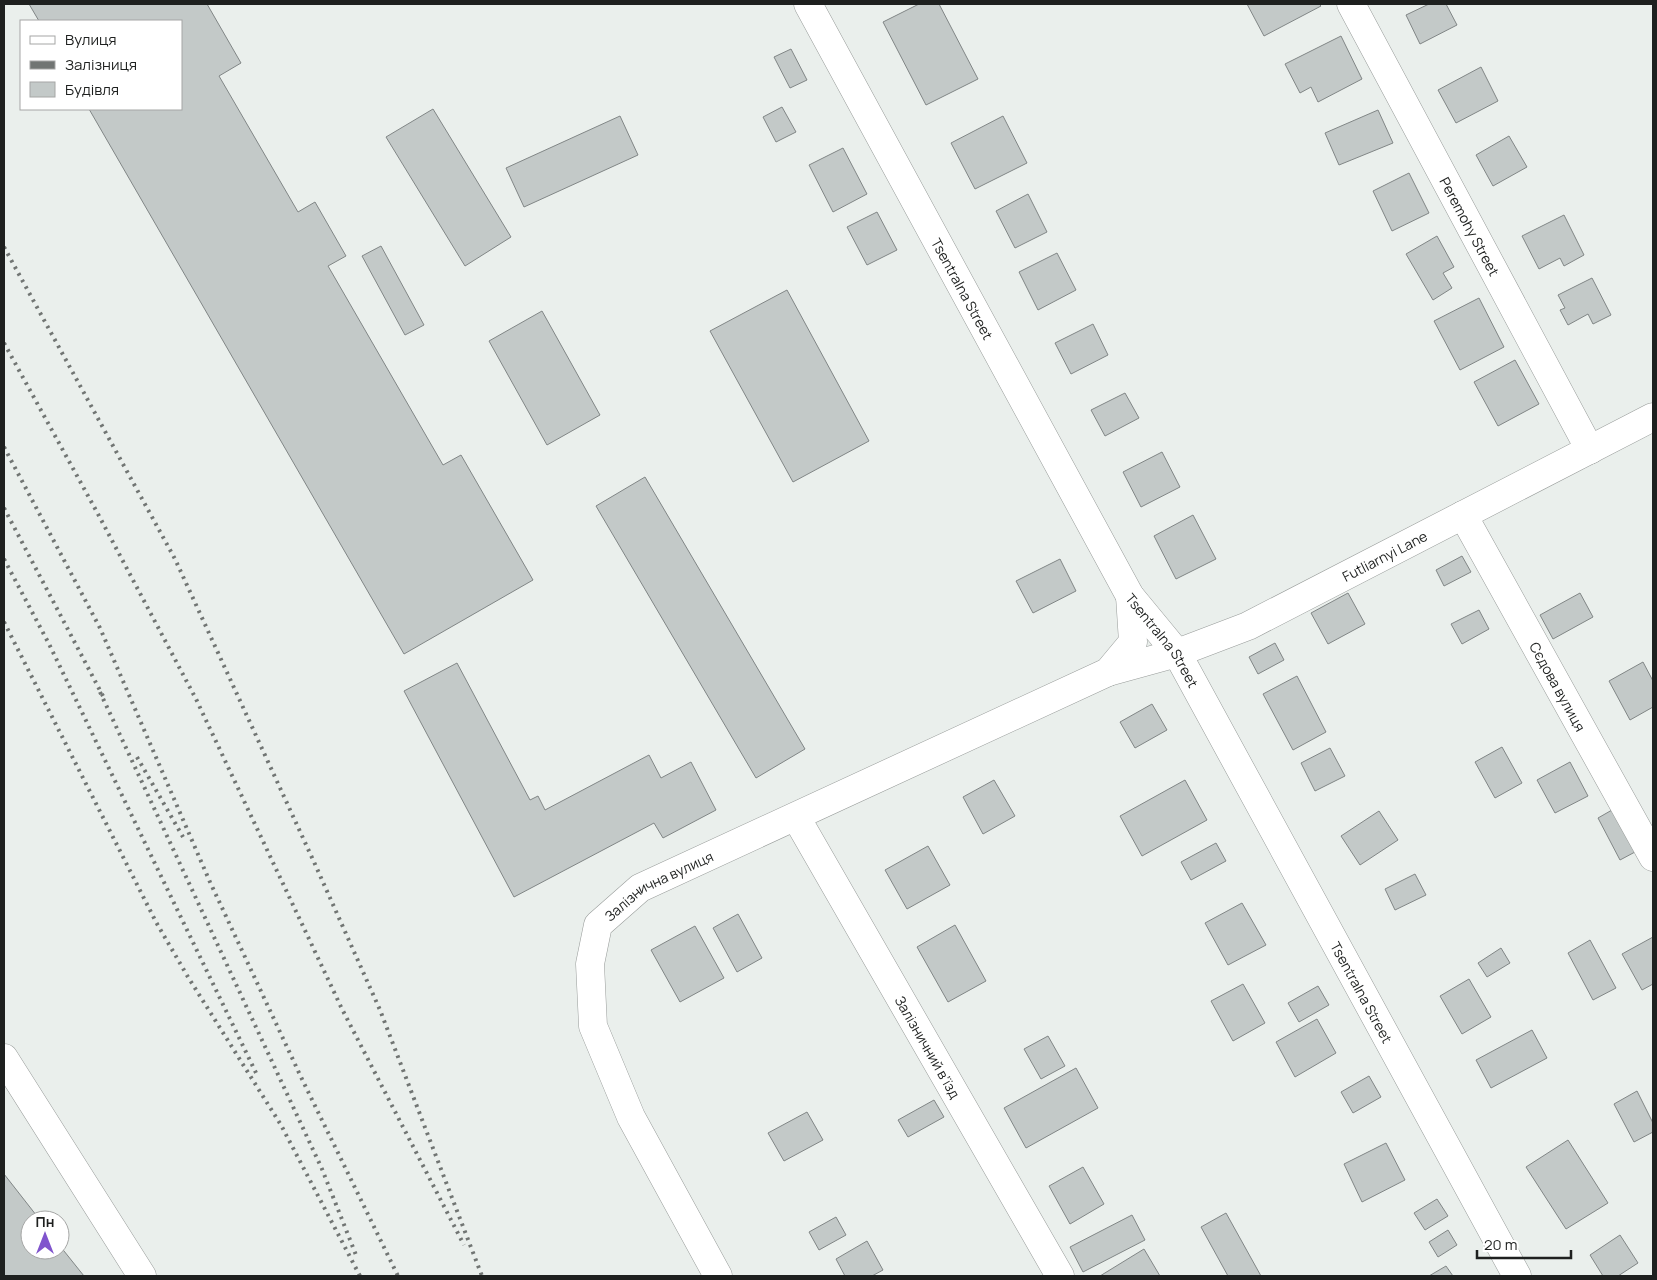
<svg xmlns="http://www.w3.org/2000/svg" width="1657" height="1280" viewBox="0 0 1657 1280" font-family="Manrope,sans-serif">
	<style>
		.building { fill: #c3c9c8; stroke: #818686 }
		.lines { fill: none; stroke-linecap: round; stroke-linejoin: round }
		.minor-casing { stroke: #989c9a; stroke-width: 29 }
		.minor { stroke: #fff; stroke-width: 28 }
		.rail { stroke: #717573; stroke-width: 4; stroke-dasharray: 2.5 5; stroke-linecap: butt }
		.labels { text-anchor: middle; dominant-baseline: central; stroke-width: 4; stroke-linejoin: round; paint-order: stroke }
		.street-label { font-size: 14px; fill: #1e201f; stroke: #fff }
	</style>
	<rect width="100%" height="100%" fill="#eaefec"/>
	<g class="building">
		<path d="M29 4H207L241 63 219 76 298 212 315 202 346 256 328 266 443 465 461 455 533 580 404 654 89 109H181V21H39Z"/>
		<path d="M919 4H939L978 79 926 105 883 22Z"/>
		<path d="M1247 4H1319L1321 6 1264 36Z"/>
		<path d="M1429 4H1446L1457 25 1420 44 1406 15Z"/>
		<path d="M1341 36 1362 79 1318 102 1311 87 1300 93 1285 64Z"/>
		<path d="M791 49 807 80 790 88 774 57Z"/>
		<path d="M1481 67 1498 101 1456 123 1438 90Z"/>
		<path d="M782 107 796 132 776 142 763 117Z"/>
		<path d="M433 109 511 237 465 266 386 137Z"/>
		<path d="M1378 110 1393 143 1339 165 1325 133Z"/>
		<path d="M620 116 638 155 524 207 506 168Z"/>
		<path d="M1003 116 1027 163 975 189 951 143Z"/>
		<path d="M1509 136 1527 167 1493 186 1476 155Z"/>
		<path d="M843 148 867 194 833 212 809 165Z"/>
		<path d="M1409 173 1429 213 1392 231 1373 191Z"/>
		<path d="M1028 194 1047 232 1015 248 996 211Z"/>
		<path d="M877 212 897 250 867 265 847 227Z"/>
		<path d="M1564 215 1584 255 1564 266 1560 258 1539 269 1522 236Z"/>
		<path d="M1437 236 1454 267 1443 273 1452 288 1433 300 1406 254Z"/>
		<path d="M381 246 424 325 405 335 362 256Z"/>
		<path d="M1057 253 1076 290 1038 310 1019 272Z"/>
		<path d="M1592 278 1611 315 1593 324 1588 314 1568 325 1560 310 1565 308 1558 295Z"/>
		<path d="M787 290 869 441 793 482 710 331Z"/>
		<path d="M1479 298 1504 347 1460 370 1434 321Z"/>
		<path d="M542 311 600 415 547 445 489 341Z"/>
		<path d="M1093 324 1108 355 1071 374 1055 343Z"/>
		<path d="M1515 360 1539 404 1498 426 1474 382Z"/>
		<path d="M1125 393 1139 418 1105 436 1091 410Z"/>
		<path d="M1162 452 1180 487 1141 507 1123 472Z"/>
		<path d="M645 477 805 749 756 778 596 506Z"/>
		<path d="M1193 515 1216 559 1176 579 1154 536Z"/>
		<path d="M1462 556 1471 572 1444 586 1436 570Z"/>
		<path d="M1060 559 1076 591 1033 613 1016 581Z"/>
		<path d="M1348 593 1365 624 1328 644 1311 613Z"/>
		<path d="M1580 593 1593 617 1553 639 1540 615Z"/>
		<path d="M1479 610 1489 629 1462 644 1451 624Z"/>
		<path d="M1275 643 1284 660 1258 674 1249 657Z"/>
		<path d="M1643 662 1653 681V707L1630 720 1609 681Z"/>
		<path d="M457 663 530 800 538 796 545 810 649 755 661 778 691 762 716 810 663 838 654 823 514 897 404 691Z"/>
		<path d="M1297 676 1326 732 1293 750 1263 694Z"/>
		<path d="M1152 704 1167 730 1135 748 1120 722Z"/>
		<path d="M1502 747 1522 783 1495 798 1475 762Z"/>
		<path d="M1330 748 1345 776 1315 791 1301 763Z"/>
		<path d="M1570 762 1588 796 1555 813 1537 780Z"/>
		<path d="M994 780 1015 816 983 834 963 797Z"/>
		<path d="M1185 780 1207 820 1142 856 1120 816Z"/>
		<path d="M1612 810 1635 852 1620 860 1598 818Z"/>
		<path d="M1379 811 1398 840 1360 865 1341 836Z"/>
		<path d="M1216 843 1226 861 1191 880 1181 862Z"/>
		<path d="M928 846 950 885 907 909 885 870Z"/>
		<path d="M1415 874 1426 895 1395 910 1385 889Z"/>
		<path d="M1242 903 1266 945 1228 965 1205 923Z"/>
		<path d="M738 914 762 958 737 972 713 928Z"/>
		<path d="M955 925 986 981 948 1002 917 947Z"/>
		<path d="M695 926 724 978 680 1002 651 950Z"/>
		<path d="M1653 937V984L1642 990 1622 954Z"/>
		<path d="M1590 940 1616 988 1593 1000 1568 953Z"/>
		<path d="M1501 948 1510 963 1487 977 1478 963Z"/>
		<path d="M1469 979 1491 1017 1462 1034 1440 996Z"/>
		<path d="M1243 984 1265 1023 1233 1041 1211 1001Z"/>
		<path d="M1318 986 1329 1005 1299 1022 1288 1003Z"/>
		<path d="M1317 1019 1336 1053 1295 1077 1276 1042Z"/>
		<path d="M1532 1030 1547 1058 1491 1088 1476 1060Z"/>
		<path d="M1048 1036 1065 1066 1041 1079 1024 1049Z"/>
		<path d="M1076 1068 1098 1108 1026 1148 1004 1108Z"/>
		<path d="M1369 1076 1381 1097 1353 1113 1341 1092Z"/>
		<path d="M1637 1091 1653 1123V1132L1634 1142 1614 1104Z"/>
		<path d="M934 1100 944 1117 908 1137 898 1120Z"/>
		<path d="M807 1112 823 1140 784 1161 768 1133Z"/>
		<path d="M1568 1140 1608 1203 1566 1229 1526 1167Z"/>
		<path d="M1386 1143 1405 1180 1362 1202 1344 1164Z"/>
		<path d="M1083 1167 1104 1204 1070 1224 1049 1186Z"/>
		<path d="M4 1174 40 1220H30V1250H60V1246L84 1276H4Z"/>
		<path d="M1437 1199 1448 1216 1425 1230 1414 1213Z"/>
		<path d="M1226 1213 1261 1276H1228L1201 1227Z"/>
		<path d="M1132 1215 1145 1240 1083 1272 1070 1247Z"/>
		<path d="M836 1217 846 1235 819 1250 809 1232Z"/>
		<path d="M1448 1230 1457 1245 1438 1257 1429 1242Z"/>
		<path d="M1620 1235 1638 1263 1618 1276H1603L1590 1255Z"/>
		<path d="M867 1241 883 1270 872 1276H845L836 1259Z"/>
		<path d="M1144 1249 1160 1276H1100Z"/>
		<path d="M1446 1266 1453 1276H1429Z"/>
	</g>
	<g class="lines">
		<defs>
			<g id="minor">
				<path id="s1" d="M808 4 1130 596 1177 653 1517 1276"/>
				<path id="s2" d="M1351 4 1590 450"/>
				<path id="s3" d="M1463 515 1653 857"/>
				<path id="s4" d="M1108 672 1177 653 1248 626 1653 417"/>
				<path id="s5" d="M796 817 1060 1276"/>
				<path d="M4 1058 142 1276"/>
				<path id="s6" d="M718 1276 631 1117 593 1026 590 964 598 925 640 888 1108 672 1133 642 1130 596"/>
			</g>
		</defs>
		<use href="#minor" class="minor-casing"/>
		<use href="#minor" class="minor"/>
		<g class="rail">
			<path d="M4 247 175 559 314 862 380 1010 482 1276"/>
			<path d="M4 343 98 514 196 699 342 1009 464 1245"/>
			<path d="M4 447 100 628 210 882 301 1077 398 1276"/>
			<path d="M4 508 104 698"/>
			<path d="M4 559 49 644 257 1075"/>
			<path d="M4 622 156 922 188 977 281 1125 360 1276"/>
			<path d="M100 692 322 1169 356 1255"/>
			<path d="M137 757 183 837"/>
		</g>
	</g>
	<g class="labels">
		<g class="street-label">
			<text stroke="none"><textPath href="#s2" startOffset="252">Peremohy Street</textPath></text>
			<text stroke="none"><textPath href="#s1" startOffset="324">Tsentralna Street</textPath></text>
			<text stroke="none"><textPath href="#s4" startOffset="301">Futliarnyi Lane</textPath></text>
			<text stroke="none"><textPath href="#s1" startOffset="729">Tsentralna Street</textPath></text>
			<text stroke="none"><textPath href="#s3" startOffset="196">Сєдова вулиця</textPath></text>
			<text stroke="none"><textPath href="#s6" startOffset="455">Залізнична вулиця</textPath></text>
			<text stroke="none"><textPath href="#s1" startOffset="1134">Tsentralna Street</textPath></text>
			<text stroke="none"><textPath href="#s5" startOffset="265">Залізничний в’їзд</textPath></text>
		</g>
	</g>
	<rect width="1657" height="1280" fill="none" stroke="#1e201f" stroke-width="10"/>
	<rect x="20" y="20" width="162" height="90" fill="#ffffff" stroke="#a5a6a5"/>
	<rect x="30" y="36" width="25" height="8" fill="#ffffff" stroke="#a5a6a5"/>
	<text x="65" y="45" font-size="15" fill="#1e201f">Вулиця</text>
	<rect x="30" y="61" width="25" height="8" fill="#717573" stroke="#a5a6a5"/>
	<text x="65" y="70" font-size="15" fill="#1e201f">Залізниця</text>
	<rect x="30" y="82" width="25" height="15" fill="#c3c9c8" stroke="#a5a6a5"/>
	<text x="65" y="95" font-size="15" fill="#1e201f">Будівля</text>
	<g transform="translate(45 1235)"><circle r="24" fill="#ffffff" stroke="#a5a6a5"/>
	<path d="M0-4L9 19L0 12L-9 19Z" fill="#8054cd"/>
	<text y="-8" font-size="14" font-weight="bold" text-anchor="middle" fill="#1e201f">Пн</text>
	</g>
	<path d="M1477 1250v8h94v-8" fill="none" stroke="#1e201f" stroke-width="2.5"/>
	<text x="1484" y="1250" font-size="15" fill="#1e201f" stroke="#ffffff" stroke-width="4" paint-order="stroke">20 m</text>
</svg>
